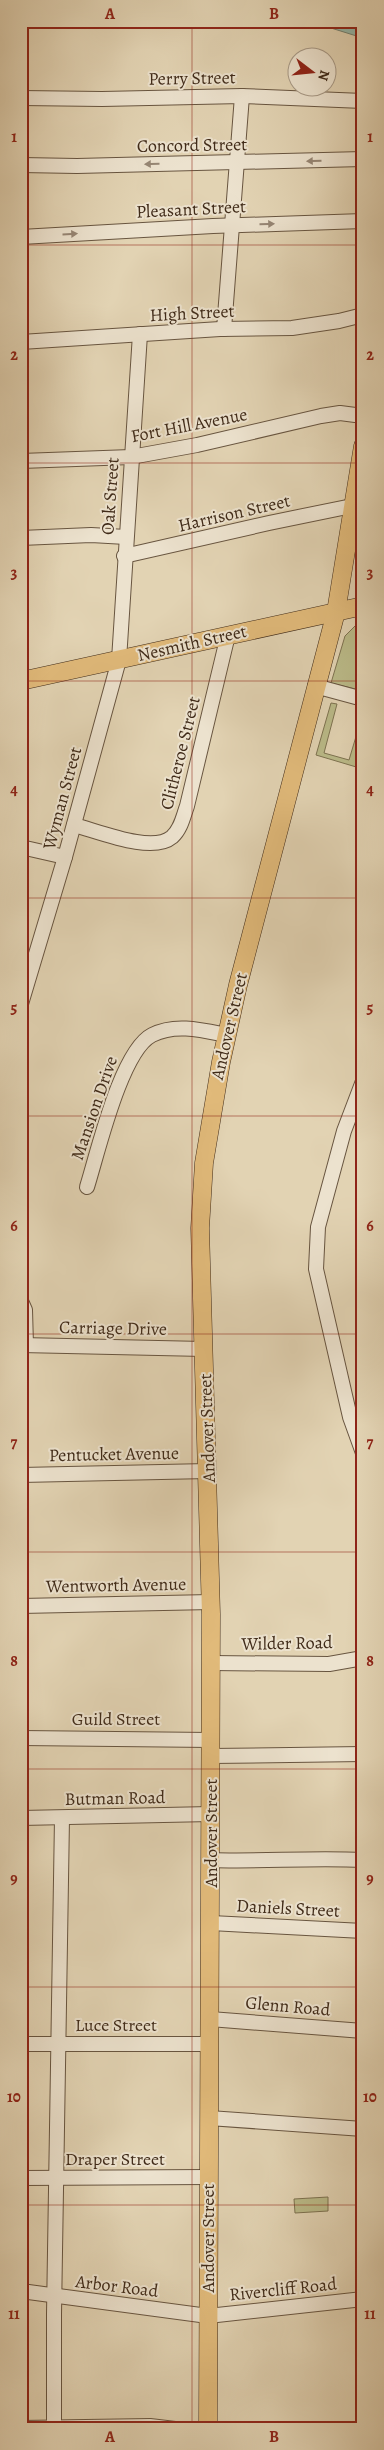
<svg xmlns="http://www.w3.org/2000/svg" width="384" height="2450" viewBox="0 0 384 2450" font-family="Alegreya,serif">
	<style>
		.green { fill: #baba88; stroke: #7d7250 }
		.water { fill: #95b8ab; stroke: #738071 }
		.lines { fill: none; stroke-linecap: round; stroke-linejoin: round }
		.minor-casing { stroke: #685540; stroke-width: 16 }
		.major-casing { stroke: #402b19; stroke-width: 19 }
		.minor { stroke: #ece2ce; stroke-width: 14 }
		.major { stroke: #e1ba7a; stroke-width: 18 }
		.oneway { fill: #968674 }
		.grid { fill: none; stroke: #8f2418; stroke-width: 1; stroke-opacity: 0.55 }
		.labels { text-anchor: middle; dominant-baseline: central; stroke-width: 4; stroke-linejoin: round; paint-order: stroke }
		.street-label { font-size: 18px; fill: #402b19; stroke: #ece2ce }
		.neatline { fill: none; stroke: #8f2418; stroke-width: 2 }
		.grid-label { font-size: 16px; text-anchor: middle; font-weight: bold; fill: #8f2418 }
	</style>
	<rect width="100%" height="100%" fill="#e2d3b3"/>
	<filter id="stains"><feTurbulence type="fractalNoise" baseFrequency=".004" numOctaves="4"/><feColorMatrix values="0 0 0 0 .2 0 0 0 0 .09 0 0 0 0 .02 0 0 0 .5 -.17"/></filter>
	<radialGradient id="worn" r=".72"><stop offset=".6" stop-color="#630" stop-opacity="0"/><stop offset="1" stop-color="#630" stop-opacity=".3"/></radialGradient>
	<g class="green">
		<path d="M363 618V691L331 683 345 636Z"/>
		<path d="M331 703 337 704 324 753 349 760 363 713V752L360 763 363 764V769L316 755Z"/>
		<path d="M328 2197V2211L295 2213 294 2199Z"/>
	</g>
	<path class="water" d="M324 21H363V38L331 28Z"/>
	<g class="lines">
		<defs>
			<g id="minor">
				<path d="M21 98 102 99 242 96 363 101"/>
				<path d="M21 165 77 166 363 159"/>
				<path d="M21 237 213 226 363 221"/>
				<path d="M224 329 242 96"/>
				<path d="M21 342 220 329 292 328 339 321 363 315"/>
				<path d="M21 461 131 457 197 445 321 416 340 413 363 416"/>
				<path d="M21 538 91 535 126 537"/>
				<path d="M124 556 269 523 352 506"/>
				<path d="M315 686 363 699"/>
				<path d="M74 825C98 831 152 854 172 837 181 829 183 817 187 806L228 635"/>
				<path d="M21 847 65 857"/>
				<path d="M21 1004 65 857 119 660 140 334"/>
				<path d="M363 1081 344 1131 318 1227 316 1269 350 1417 363 1453"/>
				<path d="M87 1187C98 1152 121 1051 152 1035 175 1023 202 1030 226 1035"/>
				<path d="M21 1301 25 1310 26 1345"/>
				<path d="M21 1345 204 1349"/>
				<path d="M21 1475 208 1471"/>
				<path d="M21 1606 211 1602"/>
				<path d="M211 1663 329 1664 363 1658"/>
				<path d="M21 1738 211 1740"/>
				<path d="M211 1756 363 1754"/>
				<path d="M21 1818 211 1814"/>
				<path d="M211 1860C262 1862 312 1857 363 1860"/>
				<path d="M211 1923 363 1931"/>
				<path d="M210 2019 363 2031"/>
				<path d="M21 2044H209"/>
				<path d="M209 2118 363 2129"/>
				<path d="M21 2178 208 2177"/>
				<path d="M21 2291 208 2316 363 2299"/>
				<path d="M54 2427V2314L62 1818"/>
				<path d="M21 2428 150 2426 175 2429"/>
			</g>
			<g id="major">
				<path d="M21 681 363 606"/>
				<path d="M208 2429 211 1614 200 1228 204 1163 221 1062 238 985 336 612 363 446"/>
			</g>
		</defs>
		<use href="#minor" class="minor-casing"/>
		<use href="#major" class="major-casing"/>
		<use href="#minor" class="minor"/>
		<use href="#major" class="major"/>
	</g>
	<defs><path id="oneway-solid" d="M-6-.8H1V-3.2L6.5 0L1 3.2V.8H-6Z" transform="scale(1.25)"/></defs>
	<g class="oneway">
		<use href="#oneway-solid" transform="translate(314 161) rotate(178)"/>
		<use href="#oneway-solid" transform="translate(152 164) rotate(179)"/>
		<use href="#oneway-solid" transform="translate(267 224) rotate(-2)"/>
		<use href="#oneway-solid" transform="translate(70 234) rotate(-3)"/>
	</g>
	<path class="grid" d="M192 21V2429M21 245H363M21 463H363M21 681H363M21 898H363M21 1116H363M21 1334H363M21 1552H363M21 1769H363M21 1987H363M21 2205H363"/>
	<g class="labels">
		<g class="street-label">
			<text transform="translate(192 78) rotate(-1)">Perry Street</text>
			<text transform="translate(192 145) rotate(-1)">Concord Street</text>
			<text transform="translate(191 209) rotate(-3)">Pleasant Street</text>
			<text transform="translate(192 313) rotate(-3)">High Street</text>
			<text transform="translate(189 425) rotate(-11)">Fort Hill Avenue</text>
			<text transform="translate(110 496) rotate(-86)">Oak Street</text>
			<text transform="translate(234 513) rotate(-13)">Harrison Street</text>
			<text transform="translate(192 643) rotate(-13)">Nesmith Street</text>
			<text transform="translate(180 753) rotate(-76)">Clitheroe Street</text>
			<text transform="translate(62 798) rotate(-75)">Wyman Street</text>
			<text transform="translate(229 1026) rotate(-77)">Andover Street</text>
			<text transform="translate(94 1108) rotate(-71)">Mansion Drive</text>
			<text transform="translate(113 1328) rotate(1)">Carriage Drive</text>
			<text transform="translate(207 1428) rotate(-92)">Andover Street</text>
			<text transform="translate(114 1454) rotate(-1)">Pentucket Avenue</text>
			<text transform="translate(116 1585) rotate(-1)">Wentworth Avenue</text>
			<text transform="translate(287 1643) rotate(-1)">Wilder Road</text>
			<text x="116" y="1719">Guild Street</text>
			<text transform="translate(115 1798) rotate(-1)">Butman Road</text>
			<text transform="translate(211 1833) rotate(-90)">Andover Street</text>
			<text transform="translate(288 1908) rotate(3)">Daniels Street</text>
			<text transform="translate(288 2006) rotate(5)">Glenn Road</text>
			<text x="116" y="2025">Luce Street</text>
			<text x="115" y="2159">Draper Street</text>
			<text transform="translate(208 2238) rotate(-90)">Andover Street</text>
			<text transform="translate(117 2286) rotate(7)">Arbor Road</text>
			<text transform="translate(283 2289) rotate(-6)">Rivercliff Road</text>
		</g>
	</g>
	<rect width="384" height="2450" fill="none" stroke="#e2d3b3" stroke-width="55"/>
	<g transform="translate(312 72) rotate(106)"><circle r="24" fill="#ece2ce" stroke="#a79986"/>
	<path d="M0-4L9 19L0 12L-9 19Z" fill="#8f2418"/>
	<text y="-8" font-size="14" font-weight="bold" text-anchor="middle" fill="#402b19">N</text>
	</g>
	<rect x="28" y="28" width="328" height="2394" class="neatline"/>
	<g class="grid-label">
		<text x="110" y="19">A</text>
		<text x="274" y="19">B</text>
		<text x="14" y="142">1</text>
		<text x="370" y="142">1</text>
		<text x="14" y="360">2</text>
		<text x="370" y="360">2</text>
		<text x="14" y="578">3</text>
		<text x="370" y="578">3</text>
		<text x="14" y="795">4</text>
		<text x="370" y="795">4</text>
		<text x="14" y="1013">5</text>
		<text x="370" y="1013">5</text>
		<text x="14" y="1231">6</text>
		<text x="370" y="1231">6</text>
		<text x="14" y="1448">7</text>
		<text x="370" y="1448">7</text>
		<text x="14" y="1666">8</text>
		<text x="370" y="1666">8</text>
		<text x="14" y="1884">9</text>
		<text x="370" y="1884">9</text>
		<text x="14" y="2102">10</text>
		<text x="370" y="2102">10</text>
		<text x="14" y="2319">11</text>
		<text x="370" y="2319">11</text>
		<text x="110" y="2442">A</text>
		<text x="274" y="2442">B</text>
	</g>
	<rect width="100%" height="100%" filter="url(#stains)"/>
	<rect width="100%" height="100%" fill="url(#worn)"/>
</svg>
